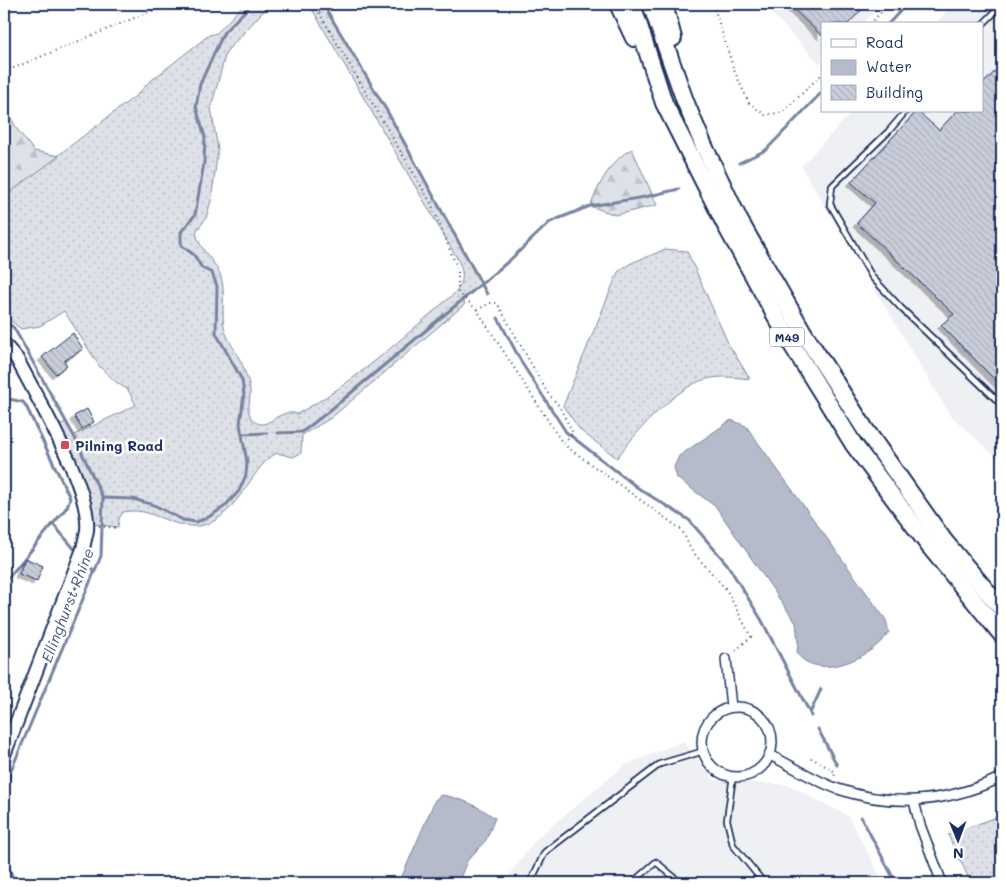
<svg xmlns="http://www.w3.org/2000/svg" width="1006" height="887" viewBox="0 0 1006 887" font-family="Mali,sans-serif">
	<style>
		.built { fill: #eff0f4 }
		.grass { fill: url(#grass-dots); stroke: #7c88a2 }
		.forest { fill: url(#forest-firs); stroke: #7c88a2 }
		.water { fill: #b5bbca; stroke: #77839f }
		.lines { fill: none; stroke-linecap: round; stroke-linejoin: round }
		.stream { stroke: #77839f; stroke-width: 3 }
		.building { fill: url(#building-back-hatch); stroke: #1b2f5e; filter: url(#shadow) }
		.lane-casing { stroke: #1b2f5e; stroke-width: 8 }
		.street-casing { stroke: #1b2f5e; stroke-width: 12 }
		.secondary-casing { stroke: #1b2f5e; stroke-width: 16 }
		.highway-casing { stroke: #1b2f5e; stroke-width: 20 }
		.path { stroke: #1b2f5e; stroke-width: 2; stroke-dasharray: 1 4; stroke-linecap: butt }
		.lane { stroke: #fff; stroke-width: 4.5 }
		.street { stroke: #fff; stroke-width: 9 }
		.secondary { stroke: #fff; stroke-width: 12 }
		.highway { stroke: #fff; stroke-width: 16 }
		.poi-dot { fill: #d1495b; stroke: #fff; stroke-width: 2 }
		.labels { text-anchor: middle; dominant-baseline: central; stroke-width: 5; stroke-linejoin: round; paint-order: stroke }
		.shield { fill: #fff; stroke: #5f6d8e; stroke-width: 1 }
		.shield-label { font-size: 12px; font-weight: bold; fill: #1b2f5e }
		.poi-label { font-size: 14px; font-weight: bold; fill: #1b2f5e; stroke: #fff; text-anchor: start }
		.water-label { font-size: 15px; font-style: italic; fill: #49597e; stroke: #fff }
	</style>
	<defs>
		<pattern id="grass-dots" width="8" height="8" patternUnits="userSpaceOnUse" patternTransform="scale(1.25)"><rect width="8" height="8" fill="#dee1e7"/><path d="M2 2h.1M6 6h.1" fill="none" stroke="#bec1c9" stroke-width="1.8" stroke-linecap="round"/></pattern>
		<pattern id="forest-firs" width="22" height="20" patternUnits="userSpaceOnUse" patternTransform="scale(1.25)"><rect width="22" height="20" fill="#dee1e7"/><path d="M5 1l3.5 6h-7zM16 11l3.5 6h-7z" fill="#bec1c9"/></pattern>
		<pattern id="building-back-hatch" width="6" height="6" patternUnits="userSpaceOnUse" patternTransform="scale(1.25)"><rect width="6" height="6" fill="#caceda"/><path d="M-1 5l2 2M0 0l6 6M5-1l2 2" fill="none" stroke="#adb1be"/></pattern>
		<filter id="shadow"><feDropShadow dx="-4" dy="4" stdDeviation="0" flood-color="#0004"/></filter>
	</defs>
	<rect width="100%" height="100%" fill="#fff"/>
	<filter id="ink" filterUnits="userSpaceOnUse"><feTurbulence type="fractalNoise" baseFrequency=".02" numOctaves="2"/><feDisplacementMap in="SourceGraphic" scale="10" xChannelSelector="R" yChannelSelector="G"/><feConvolveMatrix kernelMatrix="1 2 1 2 8 2 1 2 1" color-interpolation-filters="sRGB"/></filter>
	<g filter="url(#ink)">
		<g class="built">
			<path d="M763 4H882L862 24H822V62L820 64Z"/>
			<path d="M953 4H1002V462L950 415 801 166 853 111H982V24H935Z"/>
			<path d="M683 741 714 780 789 785 848 816 884 883H503L536 839 625 765Z"/>
		</g>
		<g class="grass">
			<path d="M244 4H270L226 52 211 108 218 150 211 201 206 218 196 232C199 250 213 258 220 274 227 293 220 312 225 331 230 345 241 358 245 372 247 378 250 385 250 391 251 400 245 412 253 420 267 434 277 407 297 414 355 383 405 335 455 293 465 281 464 272 457 258L309 4H323L387 111 482 283 462 299 465 304 331 418 302 435 301 453 293 457 277 453 270 457C240 485 227 542 172 522 154 516 143 508 123 512L119 519 118 527 94 524 57 426 66 422 74 435 136 405 128 390 116 382 100 367 64 311 40 326 21 329 4 315V197L138 94 148 83 209 35 217 33Z"/>
			<path d="M665 249 687 251 728 343 750 379C733 377 716 375 700 381 671 393 635 433 617 458L581 431 563 406 618 272C631 260 648 258 665 249Z"/>
			<path d="M1002 815V883H971L948 835Z"/>
		</g>
		<g class="forest">
			<path d="M4 105 17 129 34 151 59 156 4 197Z"/>
			<path d="M632 149 657 205 616 215 590 206C599 185 610 160 632 149Z"/>
		</g>
		<g class="water">
			<path d="M731 420 746 426 886 620 889 632C873 657 820 682 797 654L798 641 796 623 716 507 677 478 674 467 679 456Z"/>
			<path d="M441 795C462 798 478 806 495 818L486 840 467 861 458 883H399L435 800Z"/>
		</g>
		<g class="lines">
			<g class="stream">
				<path d="M323 4 387 111 487 294"/>
				<path d="M888 24 907 4"/>
				<path d="M739 163 766 150 822 92"/>
				<path d="M498 318 523 365 566 432 638 488 689 520 727 564 761 619 810 713"/>
				<path d="M4 320 14 328 74 436 103 498 101 556 12 768 4 794"/>
				<path d="M4 398 23 402 26 406 70 498 67 507 4 583"/>
				<path d="M278 433 302 432 328 412 510 260 550 222 590 206 645 197 679 189"/>
				<path d="M242 434 267 433"/>
				<path d="M103 498 133 499 154 505 183 520 196 522 207 518 224 507 239 491 246 475 247 462 240 424 244 394 242 380 216 333 217 286 212 273 202 268 194 255 181 245V232L195 215 204 163 205 137 196 107 200 84 224 32 252 4"/>
				<path d="M53 524 77 552"/>
				<path d="M83 559 94 571"/>
				<path d="M811 716 810 713 821 689"/>
				<path d="M818 729 837 765"/>
				<path d="M861 817 896 883"/>
				<path d="M4 855 15 883"/>
			</g>
		</g>
		<g class="building">
			<path d="M788 4H867L848 24H822V36Z"/>
			<path d="M1002 64V387L941 325 954 314 857 223 875 203 851 182 917 111 939 130 957 111H982V85Z"/>
			<path d="M73 333 83 349 64 361 67 365 56 374 42 357Z"/>
			<path d="M87 409 94 422 82 429 74 416Z"/>
			<path d="M25 558 43 566 37 581 19 574Z"/>
		</g>
		<g class="lines">
			<defs>
				<g id="lane">
					<path d="M982 25 1002 5"/>
					<path d="M906 111 888 132 832 186 830 204 872 277 901 308 1002 405"/>
					<path d="M733 776 727 820 733 845 764 883"/>
					<path d="M530 883 545 852 660 764 704 751"/>
					<path d="M632 883 656 862 681 883"/>
				</g>
				<g id="street">
					<path d="M726 659 731 707"/>
					<circle cx="737" cy="742" r="35"/>
					<path d="M770 755C792 766 815 781 838 789 894 808 950 802 1002 777"/>
					<path d="M914 801 920 825 942 883"/>
				</g>
				<path id="secondary" d="M4 344 17 359C37 398 91 488 87 530 86 536 84 543 83 549L4 755"/>
				<g id="highway">
					<path d="M618 4 634 38"/>
					<path d="M632 4 664 103 726 226 789 340 854 445 930 547 1002 635"/>
					<path d="M651 4 685 101 703 144 739 220 803 332 865 429 945 542 1002 609"/>
					<path d="M664 4 673 38"/>
				</g>
			</defs>
			<use href="#lane" class="lane-casing"/>
			<use href="#street" class="street-casing"/>
			<use href="#secondary" class="secondary-casing"/>
			<use href="#highway" class="highway-casing"/>
			<g class="path">
				<path d="M314 4 431 203 458 270V292L477 310 563 444 682 530 691 550 726 589 751 637 734 652"/>
				<path d="M713 4 734 70 749 103 765 115 783 112 822 74"/>
				<path d="M870 24 889 4"/>
				<path d="M4 72 168 4"/>
				<path d="M477 310 490 303H497L547 392 559 406 573 433 563 444"/>
				<path d="M99 526 116 528"/>
				<path d="M811 758 834 771 835 779"/>
			</g>
			<use href="#lane" class="lane"/>
			<use href="#street" class="street"/>
			<use href="#secondary" class="secondary"/>
			<use href="#highway" class="highway"/>
		</g>
	</g>
	<rect class="poi-dot" x="60" y="440" width="10" height="10" rx="2.5"/>
	<g class="labels">
		<rect class="shield" x="769.5" y="327.5" width="35" height="19" rx="4"/>
		<g class="shield-label">
			<text x="787" y="337">M49</text>
		</g>
		<g class="poi-label">
			<text x="75" y="445">Pilning Road</text>
		</g>
		<g class="water-label">
			<text transform="translate(67 605) rotate(-69)">Ellinghurst Rhine</text>
		</g>
	</g>
	<rect width="1006" height="887" fill="none" stroke="#fff" stroke-width="20"/>
	<rect x="10" y="10" width="986" height="867" fill="none" stroke="#1b2f5e" stroke-width="2" filter="url(#ink)"/>
	<rect x="821" y="22" width="162" height="90" fill="#ffffff" stroke="#a4acbf"/>
	<rect x="831" y="39" width="25" height="8" fill="#ffffff" stroke="#a4acbf"/>
	<text x="866" y="48" font-size="15" fill="#1b2f5e">Road</text>
	<rect x="831" y="60" width="25" height="15" fill="#b5bbca" stroke="#a4acbf"/>
	<text x="866" y="72" font-size="15" fill="#1b2f5e">Water</text>
	<rect x="831" y="85" width="25" height="15" fill="url(#building-back-hatch)" stroke="#a4acbf"/>
	<text x="866" y="98" font-size="15" fill="#1b2f5e">Building</text>
	<g transform="translate(958 840) rotate(179)" stroke="#ffffff" stroke-width="4" paint-order="stroke">
	<path d="M0-4L9 19L0 12L-9 19Z" fill="#1b2f5e"/>
	<text y="-8" font-size="14" font-weight="bold" text-anchor="middle" fill="#1b2f5e">N</text>
	</g>
</svg>
